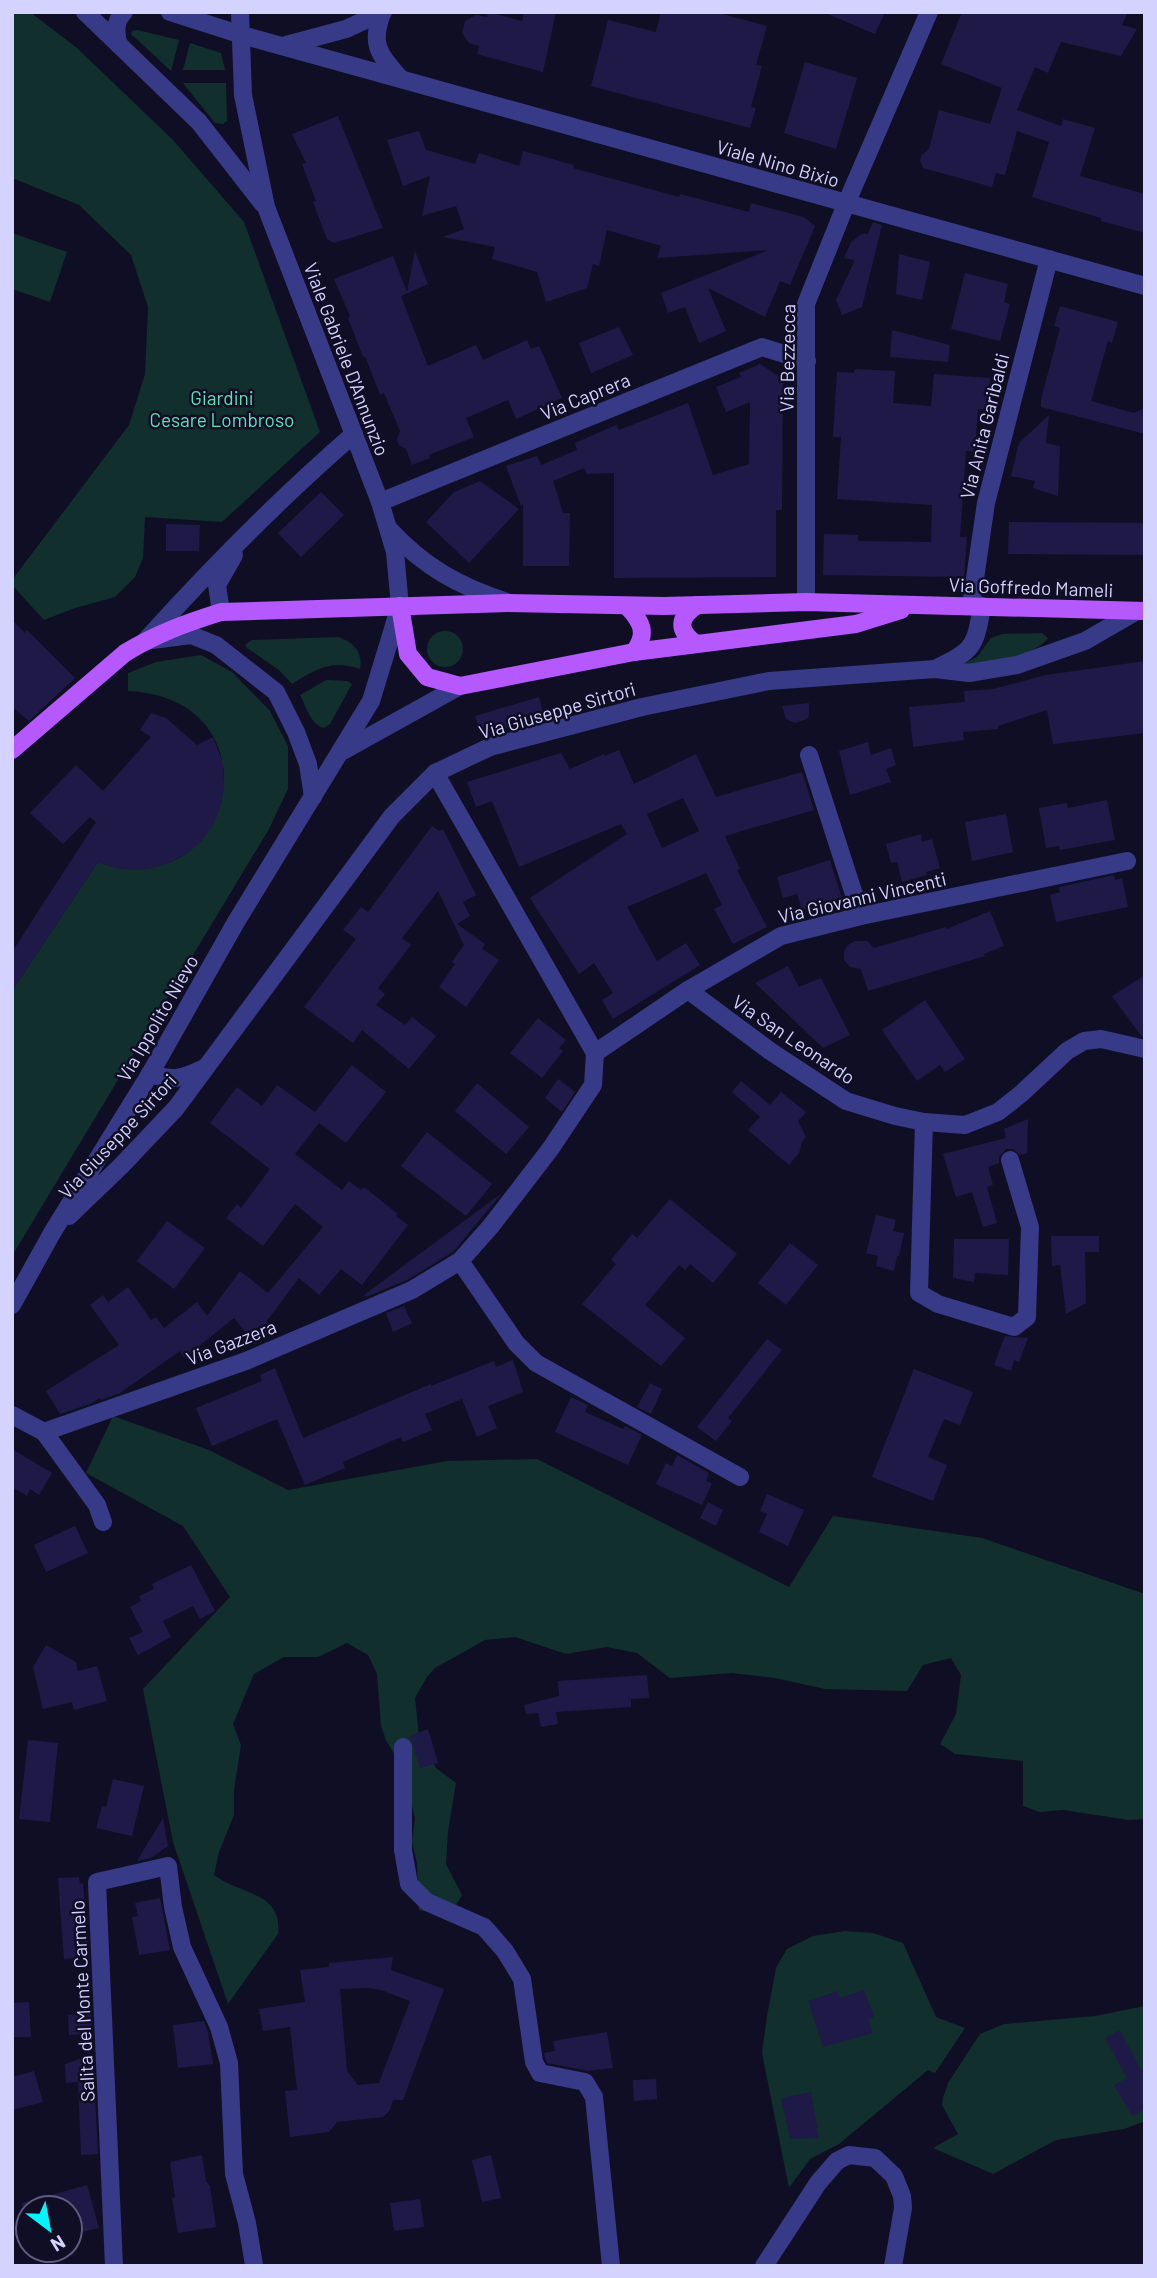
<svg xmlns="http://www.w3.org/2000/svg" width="1157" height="2278" viewBox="0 0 1157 2278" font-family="Barlow,sans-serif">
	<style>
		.green { fill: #112f2c }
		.building { fill: #1f1947; fill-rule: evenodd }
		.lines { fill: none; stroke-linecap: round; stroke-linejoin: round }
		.minor { stroke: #373a86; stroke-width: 18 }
		.major { stroke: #b559ff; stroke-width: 18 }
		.labels { text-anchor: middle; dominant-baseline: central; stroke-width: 5; stroke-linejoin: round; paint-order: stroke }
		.street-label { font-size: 19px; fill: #d4d2ff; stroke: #100e25 }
		.park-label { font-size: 19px; fill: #59e4b7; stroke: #100e25 }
	</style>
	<rect width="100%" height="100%" fill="#100e25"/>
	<g class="green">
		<path d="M12 12H30L77 48 173 140 244 222 320 432 222 522 145 517 143 558 135 577 115 597 75 608 44 620 12 585V580L129 425 145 374 148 307 131 255 79 205 12 178Z"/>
		<path d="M137 30 179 40 171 71 131 34 132 31Z"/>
		<path d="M190 43 221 53 225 70H183Z"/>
		<path d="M183 83H226L227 121 223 124 215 123Z"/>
		<path d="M12 233 67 252 50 302 12 289Z"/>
		<circle cx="445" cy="649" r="18"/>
		<path d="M1042 633 1048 638C1034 657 987 662 965 666L963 664 977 657 991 638 1002 634Z"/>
		<path d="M338 637C354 642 363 653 360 669 331 659 316 669 292 684L279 670 247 648 245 645 252 640Z"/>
		<path d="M201 655 232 672 270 711 288 746V789L269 829 12 1256V991L98 862C236 909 281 698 128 691V673L156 662Z"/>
		<path d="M326 680 347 681 352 684 330 724 324 728C311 725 306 706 300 695Z"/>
		<path d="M113 1416 209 1450 288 1490 447 1461 537 1459 789 1587 833 1516 982 1538 1145 1594V1819L1129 1820 1063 1810 1040 1812 1023 1806V1761L955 1754 940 1744 956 1714 961 1675 951 1658 923 1665 907 1691 825 1689 775 1678 732 1673 670 1678 637 1653 607 1647 566 1654 515 1637 485 1640 435 1668 427 1677 415 1698 419 1736 436 1768 456 1783 448 1832 446 1864 462 1895 450 1915 419 1910 417 1863 412 1842 415 1818 403 1769 386 1740 381 1726 377 1674 368 1655 347 1643 318 1657H284L254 1674 233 1724 241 1745 234 1790V1815L219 1852 214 1875C241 1895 283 1892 278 1934L228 2004 173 1842 143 1689 230 1597 183 1526 86 1473Z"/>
		<path d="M845 1931 873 1933 903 1943 936 2017 965 2028 935 2073 928 2070 839 2144 810 2159 789 2188 762 2053 767 2016 776 1968 787 1949 813 1936Z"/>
		<path d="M1145 2006V2121L1124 2129 1056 2140 993 2174 933 2148 958 2134 942 2105 943 2098 948 2083 980 2034 1004 2024 1095 2016Z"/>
	</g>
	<g class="building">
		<path d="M488 12 522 21 524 12H556L543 72 477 54 479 46 469 43 462 33 465 21 476 15 487 17Z"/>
		<path d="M661 12H715L767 26 756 65 762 66 751 107 756 108 750 128 591 86 608 20 656 32Z"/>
		<path d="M823 12H885L875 34Z"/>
		<path d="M962 12H1128L1122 25 1137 29 1121 56 1061 42 1048 73 1035 67 1017 110 1061 126 1063 119 1095 128 1080 176 1145 194V233L1101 221V218L1032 197 1049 142 1017 131 1005 175 996 173 992 187 923 168 920 160 922 155 929 149 939 110 990 124 1002 88 941 64Z"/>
		<path d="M805 62 857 78 836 149 784 133Z"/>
		<path d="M338 116 383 228 334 243 327 239 313 202 316 201 302 164 306 163 292 134Z"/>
		<path d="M419 131 426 150 475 164 479 153 519 166 523 151 574 165 573 168 679 197 680 194 749 212 751 203 804 217 815 226 790 285 780 281 765 317 708 288 726 331 699 343 685 307 668 313 661 293 769 250 657 258 661 246 607 230 599 266 593 264 587 288 546 302 537 272 492 259 495 247 443 237 464 229 456 206 422 216 430 176 403 186 387 140Z"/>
		<path d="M873 222 882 225 862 307 842 315 836 300 855 260 844 258 851 242 862 234H868Z"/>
		<path d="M415 251 428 284 401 296 428 366 476 345 483 360 527 340 531 349 539 346 562 398 516 419 508 400 466 418 474 437 429 455 430 458 412 465 406 449 399 445 397 439 400 431 384 393 380 395 365 356 363 357 348 318 350 316 334 279 393 256 407 292Z"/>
		<path d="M899 254 930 262 922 300 896 294Z"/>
		<path d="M965 273 1008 284 1004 302 1010 304 1000 341 951 329Z"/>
		<path d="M1060 306 1118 322 1112 343 1108 341 1091 401 1134 413 1145 408V434L1041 407V399L1060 328 1054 326Z"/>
		<path d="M619 327 633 355 591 373 579 343Z"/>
		<path d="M892 330 950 345 948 362 890 357Z"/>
		<path d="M760 364 783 379 782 510H776V577L614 578V473L587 474 584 468 553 481 563 513H570L569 566H523V504L521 506 506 466 537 456 541 465 577 450 575 443 616 425 619 430 688 403 713 475 749 464 750 402 726 412 716 387 741 377 739 373Z"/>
		<path d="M855 369 895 371 893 403 931 406 934 374 990 378 988 410 978 409 975 452 966 451 960 537H967L964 577 823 575 824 534 858 535V541L931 542 932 505 837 499 841 437H833L837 372 854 373Z"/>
		<path d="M1049 415 1046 443 1060 446 1058 496 1033 488 1035 481 1011 476 1019 443Z"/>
		<path d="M480 481 519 509 469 563 426 522 454 492Z"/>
		<path d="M321 492 344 515 301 557 278 533Z"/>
		<path d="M1009 522 1145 523V555L1008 554Z"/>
		<path d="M166 524 200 525 199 551H166Z"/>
		<path d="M12 620 25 633 27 630 75 678 29 721 12 707Z"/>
		<path d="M1145 661V733L1053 744 1047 710 998 726V729L963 732 964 740 913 747 909 707 965 702 964 691 993 689 1046 675Z"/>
		<path d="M539 697 544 717 481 736 475 716Z"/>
		<path d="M809 703V715L807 719 795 723 786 719 782 706Z"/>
		<path d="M151 713 166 718 197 745 213 737 223 763 224 786 221 805 214 824 201 842 186 854 167 864 149 869 133 870 114 868 98 862 12 991V952L96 822 90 817 63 844 30 813 76 765 103 791 151 737 140 730Z"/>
		<path d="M868 742 871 755 891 748 896 765 886 769 891 782 850 795 839 751Z"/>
		<path d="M619 750 634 784 696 754 716 797 802 772 814 810 725 836 740 869 737 870 767 927 733 944 714 909 722 905 706 873 627 907 657 961 686 943 700 965 613 1019 602 1000 613 993 594 963 579 974 530 898 627 834 621 824 519 867 492 801 476 807 467 782 561 753 570 769 604 754 605 756ZM683 798 699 831 662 848 647 814Z"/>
		<path d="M1107 800 1115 840 1060 850 1059 846 1046 848 1039 808 1067 803 1068 808Z"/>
		<path d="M1006 814 1013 852 972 861 965 822Z"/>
		<path d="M432 826 439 831 443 829 476 895 463 902 470 916 457 924 485 944 482 949 499 960 466 1007 439 987 455 964 452 962 464 945 438 891 402 938 411 945 378 988 385 994 376 1005 405 1025 412 1017 436 1036 409 1069 362 1030 353 1043 304 1007 356 939 343 930 361 907 368 912Z"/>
		<path d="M921 834 922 842 932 839 940 868 926 872 927 875 902 882 897 862 891 863 886 844Z"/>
		<path d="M830 860 842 898 802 910 797 894 783 898 777 877Z"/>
		<path d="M1114 875 1115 880 1122 878 1128 907 1056 922 1050 895 1060 892 1059 887Z"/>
		<path d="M990 911 1004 946 984 954 985 956 868 991 861 969 850 967 844 960V951L848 945 855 941H867L874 948 946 927 947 929Z"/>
		<path d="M788 966 799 987 821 978 850 1035 823 1048 755 983Z"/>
		<path d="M1145 975V1037H1142L1112 996Z"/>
		<path d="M925 1000 965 1059 945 1072 940 1065 917 1081 882 1030Z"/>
		<path d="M538 1018 566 1040 559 1048 563 1051 542 1078 510 1053Z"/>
		<path d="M352 1065 386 1092 346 1143 319 1123 295 1154 342 1190 349 1181 361 1190 364 1187 398 1214 396 1216 408 1225 362 1285 341 1269 319 1295 299 1278 266 1322 276 1330 255 1344 234 1318 184 1358 180 1351 120 1393 101 1400 100 1398 90 1404 60 1414 46 1391 119 1345 90 1305 103 1295 108 1302 128 1287 151 1320 156 1317 164 1328 197 1302 207 1316 240 1271 268 1293 323 1227 295 1204 263 1246 226 1218 237 1204 241 1208 270 1169 210 1123 237 1087 262 1106 277 1085 315 1112Z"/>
		<path d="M558 1079 575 1092 562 1112 545 1098Z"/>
		<path d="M741 1081 770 1105 781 1092 806 1112 798 1121 806 1137 802 1142 799 1153 789 1165 748 1130 760 1117 732 1092Z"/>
		<path d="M477 1083 529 1127 506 1154 455 1111Z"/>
		<path d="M1028 1119 1027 1153 1020 1155 1013 1149H1006L999 1157V1163L988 1167 993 1185 987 1187 997 1223 983 1227 972 1192 956 1197 943 1154 1006 1138 1004 1129Z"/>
		<path d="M427 1132 492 1184 466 1216 401 1166Z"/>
		<path d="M502 1193 453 1252 407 1280 366 1297 364 1295Z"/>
		<path d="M670 1199 737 1254 713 1283 690 1264 685 1270 679 1265 645 1305 685 1338 661 1366 582 1304 616 1264 611 1260 632 1234 637 1238Z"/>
		<path d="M876 1215 896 1220 893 1231 904 1233 899 1256H897L894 1271 876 1266 878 1256 866 1253Z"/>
		<path d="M167 1221 205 1248 174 1289 137 1261Z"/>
		<path d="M1051 1236H1099V1252H1085L1086 1303 1066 1314 1060 1265 1052 1266Z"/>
		<path d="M954 1239H1009L1008 1275 975 1273 974 1282 953 1278Z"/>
		<path d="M790 1243 818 1265 786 1305 758 1283Z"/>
		<path d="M404 1306 412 1323 393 1332 386 1313Z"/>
		<path d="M1005 1336 1028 1338 1019 1362 1014 1360 1011 1371 994 1365Z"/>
		<path d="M767 1339 782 1350 728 1418 732 1421 716 1441 697 1427Z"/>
		<path d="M513 1360 523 1392 488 1406 497 1428 477 1437 462 1399 425 1414 432 1430 403 1442 401 1437 343 1462 345 1468 305 1485 277 1419 212 1446 196 1408 262 1381 260 1375 275 1368 303 1438 431 1384V1386L494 1361 496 1367Z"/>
		<path d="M914 1369 973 1392 960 1425 944 1419 928 1457 947 1465 933 1501 872 1477Z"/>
		<path d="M650 1383 662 1389 651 1414 637 1407Z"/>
		<path d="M571 1397 588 1405 585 1412 623 1429 625 1426 642 1435 628 1465 555 1432Z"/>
		<path d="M12 1449 52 1473 39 1495 30 1489 27 1496 12 1487Z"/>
		<path d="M677 1455 709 1473 706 1481 712 1483 702 1505 656 1484 666 1463 672 1466Z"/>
		<path d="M767 1494 804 1510 788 1546 759 1532 767 1514 760 1511Z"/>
		<path d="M708 1502 723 1510 716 1526 700 1518Z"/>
		<path d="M75 1526 88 1553 46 1572 34 1545Z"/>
		<path d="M191 1565 215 1611 200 1619 193 1606 163 1621 171 1637 138 1655 129 1638 143 1632 130 1607 141 1601 139 1596 154 1589 152 1584Z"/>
		<path d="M46 1645 76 1662 78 1671 97 1666 107 1701 74 1710 72 1702 43 1709 33 1667Z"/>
		<path d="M647 1675 649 1698 631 1699V1707L556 1712 558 1724 541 1727 538 1713 526 1714 524 1705 559 1696 558 1681Z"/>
		<path d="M428 1729 438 1763 420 1768 410 1736Z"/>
		<path d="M28 1740 58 1743 50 1822 19 1819Z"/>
		<path d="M113 1779 144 1786 132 1836 96 1828 102 1806 106 1807Z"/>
		<path d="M163 1818 168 1846 151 1858 137 1861Z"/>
		<path d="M79 1877 80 1884 83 1883 89 1957 64 1959 58 1878Z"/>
		<path d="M160 1898 170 1950 139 1955 132 1917 138 1916 135 1903Z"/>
		<path d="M393 1957 391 1970 444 1989 403 2100H393L390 2110 383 2117 337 2122 329 2132 290 2137 285 2091 297 2090 290 2027 263 2031 259 2009 305 2002 300 1970 329 1967V1963ZM368 1988 381 1990 410 2001 379 2083 358 2085 347 2071 340 1989Z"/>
		<path d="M864 1990 874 2017 868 2019 873 2033 823 2047 808 2001 838 1991 840 1998Z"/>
		<path d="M29 2002 31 2037H12V2003Z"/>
		<path d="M91 2013 92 2034 69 2035 68 2015Z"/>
		<path d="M204 2021 208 2032 213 2064 178 2068 173 2025Z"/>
		<path d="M1120 2030 1141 2070 1145 2068V2112L1143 2110 1132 2116 1114 2085 1127 2078 1105 2038Z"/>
		<path d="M607 2032 613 2068 588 2071 547 2063 545 2058 544 2053 555 2051 553 2041Z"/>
		<path d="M93 2054 98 2154 81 2155 78 2082 66 2083 65 2064Z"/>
		<path d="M34 2071 43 2102 12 2110V2077Z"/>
		<path d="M656 2079 657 2099 634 2101 633 2080Z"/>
		<path d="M811 2092 819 2138 790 2139 781 2098Z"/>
		<path d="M202 2155 206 2181 210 2186 216 2227 178 2233 172 2198 175 2197 170 2162Z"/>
		<path d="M491 2155 501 2198 482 2202 472 2160Z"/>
		<path d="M87 2185 99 2228 70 2235V2208H23L22 2203Z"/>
		<path d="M420 2199 424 2227 394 2231 390 2203Z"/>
	</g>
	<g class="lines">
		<g class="minor">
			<path d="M85 12 199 122 263 204"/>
			<path d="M170 12 242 35 1145 286"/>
			<path d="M382 13C370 45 379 54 400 78"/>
			<path d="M119 45C115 33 114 21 124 12"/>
			<path d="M286 45 346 29 383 12"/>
			<path d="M380 502 762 347 807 361"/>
			<path d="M390 530C424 567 459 586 507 602"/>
			<path d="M806 602V304L846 204 929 12"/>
			<path d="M971 606 986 503 1049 259"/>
			<path d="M221 612 217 585 234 555"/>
			<path d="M152 640 191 635 216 645 276 692 296 732 308 764 313 797"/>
			<path d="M145 641C211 568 280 498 354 434"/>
			<path d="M935 669C973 650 975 649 982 606"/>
			<path d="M343 751 460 686"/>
			<path d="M809 755 861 916"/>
			<path d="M435 773 595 1053"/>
			<path d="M688 990 770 1051 846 1101 895 1116 924 1122 965 1125 998 1112 1022 1093 1067 1051 1084 1041 1101 1039 1145 1049"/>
			<path d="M595 1053 688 990 781 936 861 916 1127 861"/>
			<path d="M150 1074C175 1081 181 1079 204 1068"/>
			<path d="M924 1122 919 1293 938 1304 1014 1327 1027 1317 1030 1227 1010 1160"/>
			<path d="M69 1216 121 1166 176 1108 392 816 435 773 490 747 642 707 769 681 935 669 969 673 1017 665 1085 641 1137 611"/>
			<path d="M460 1261 516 1343 536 1363 740 1477"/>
			<path d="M12 1305 52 1233 150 1074 236 922 371 701 400 606 395 552 380 502 266 207 243 95 240 12"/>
			<path d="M12 1415 44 1432 246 1361 412 1290 460 1261 491 1226 551 1148 593 1085 595 1053"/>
			<path d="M44 1432 97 1505 103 1522"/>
			<path d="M403 1747V1850L409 1884 427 1902 484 1927 505 1951 522 1979 534 2062 540 2073 585 2082 594 2097 611 2266"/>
			<path d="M114 2266 97 1882 168 1866 173 1907 182 1947 219 2027 229 2063 234 2174 247 2223 254 2265"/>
			<path d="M764 2266 818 2183 837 2161 849 2155 875 2158 894 2176 902 2196 903 2208 893 2266"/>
		</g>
		<g class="major">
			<path d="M400 606 408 654 427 677 460 686 634 652 856 624 901 610"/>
			<path d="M627 606C642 622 648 633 634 652"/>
			<path d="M696 644C677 630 678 618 697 605"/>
			<path d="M12 750 125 653C156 634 186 623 221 612L508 603 664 606 806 602 1145 611"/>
		</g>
	</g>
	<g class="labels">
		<g class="street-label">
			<text transform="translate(778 163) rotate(16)">Viale Nino Bixio</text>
			<text transform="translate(787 358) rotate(-89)">Via Bezzecca</text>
			<text transform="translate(347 359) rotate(69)">Viale Gabriele D'Annunzio</text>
			<text transform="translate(585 396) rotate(-22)">Via Caprera</text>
			<text transform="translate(984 426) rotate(-76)">Via Anita Garibaldi</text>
			<text transform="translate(1031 587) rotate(2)">Via Goffredo Mameli</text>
			<text transform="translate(557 710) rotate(-16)">Via Giuseppe Sirtori</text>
			<text transform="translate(862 897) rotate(-13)">Via Giovanni Vincenti</text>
			<text transform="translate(157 1018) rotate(-60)">Via Ippolito Nievo</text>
			<text transform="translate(794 1039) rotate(34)">Via San Leonardo</text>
			<text transform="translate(117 1136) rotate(-47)">Via Giuseppe Sirtori</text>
			<text transform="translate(231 1342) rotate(-21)">Via Gazzera</text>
			<text transform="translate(82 2001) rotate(-93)">Salita del Monte Carmelo</text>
		</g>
		<g class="park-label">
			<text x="222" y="397">Giardini<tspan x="222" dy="22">Cesare Lombroso</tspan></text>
		</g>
	</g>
	<rect width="1157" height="2278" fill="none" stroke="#d4d2ff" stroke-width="28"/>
	<g transform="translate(49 2229) rotate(148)"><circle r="33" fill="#100e25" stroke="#5e5c7c" stroke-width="2"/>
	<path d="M0-5L12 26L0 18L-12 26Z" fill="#00f6fd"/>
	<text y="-10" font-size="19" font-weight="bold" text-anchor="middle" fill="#d4d2ff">N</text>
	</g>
</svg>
